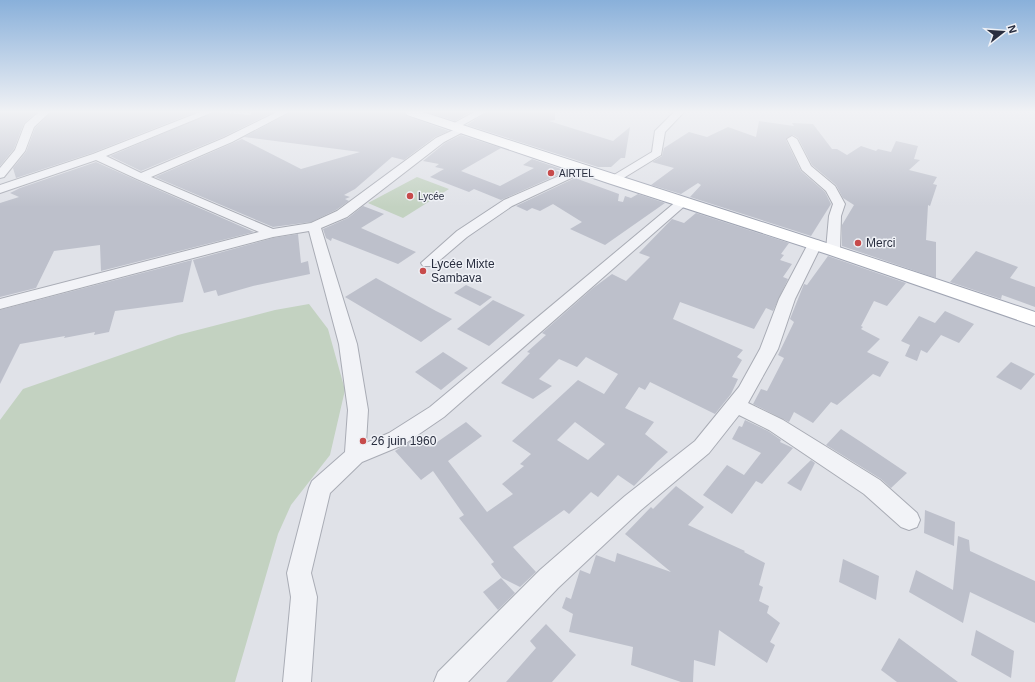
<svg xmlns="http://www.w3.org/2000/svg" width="1035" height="682" viewBox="0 0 1035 682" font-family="Helvetica,sans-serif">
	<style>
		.green { fill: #c3d2c1 }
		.building { fill: #bdc0cb; fill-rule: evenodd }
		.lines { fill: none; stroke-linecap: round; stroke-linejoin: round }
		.minor-casing { stroke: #a9acb5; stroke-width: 2 }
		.major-casing { stroke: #a0a5b3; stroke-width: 2 }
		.minor { fill: #f2f3f7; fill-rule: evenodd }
		.major { fill: #fff; fill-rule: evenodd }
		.poi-dot { fill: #c74b4b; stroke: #eff1f6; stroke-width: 1.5 }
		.labels { text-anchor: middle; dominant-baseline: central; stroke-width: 3; stroke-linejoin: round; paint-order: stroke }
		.far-poi-label { font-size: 10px; fill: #292e3f; stroke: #eff1f6; text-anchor: start }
		.poi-label { font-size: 12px; fill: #292e3f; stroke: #eff1f6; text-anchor: start }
	</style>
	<rect width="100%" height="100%" fill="#e0e2e8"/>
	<g class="green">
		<path d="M417 177 449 189 403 218 368 203Z"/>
		<path d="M309 304 328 329 345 390 330 455 291 505 278 534 235 682H0V420L23 389 178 335 275 310Z"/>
	</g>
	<g class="building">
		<path d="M0 112H37L24 123 14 149 0 166Z"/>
		<path d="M51 112H196L92 153 16 178 13 168 26 152 35 128Z"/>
		<path d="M214 112 250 115 253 112H274L223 137 141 171 110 156Z"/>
		<path d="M291 112H404L407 116 449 131 435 137 404 160 392 157 355 189 344 195 350 197 345 199 349 201 336 210 311 222 273 227 155 177 242 139 301 169 360 152 244 137Z"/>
		<path d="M427 112H471L455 121Z"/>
		<path d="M487 112H555V120L549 121 613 141 630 127 625 158H621L611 167H598L467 125Z"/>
		<path d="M759 121 794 126 792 123 813 124 832 149H837L847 155 861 146 876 151 878 149 891 152 896 141 918 146 914 159 920 160 909 170 937 177 933 184 937 185 930 206 928 205 926 240 936 242V278L842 246V225L854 205 843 198 836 185 812 165 798 138 793 135 786 140 801 171 825 192 831 204 811 236 690 197 701 185 698 183 681 194 651 185 674 168 652 162 662 156 664 148 689 132 707 137 728 127 756 137Z"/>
		<path d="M461 135 501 148 461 171 500 186 534 168 523 165 532 159 564 170H555L562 173 501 200 474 189 469 192 430 177 444 169 435 167 439 164 423 161 445 143Z"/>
		<path d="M96 162 136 180 254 232 101 271 100 245 54 251 36 288 0 297V203L19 197 10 193 20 188Z"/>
		<path d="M575 178 619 194 618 201 623 202 625 196 631 198 638 194 665 203 605 245 570 229 582 222 553 204 540 211 532 208 527 211 516 206Z"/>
		<path d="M363 206 384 214 361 228 416 252 398 264 332 238 331 241 326 238 323 229 348 218Z"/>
		<path d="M696 213 789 243 781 254 784 255 780 260 792 264 783 277 788 279 773 311 766 308 754 329 680 302 673 319 743 350 737 357 742 360 732 377 738 379 731 394 715 414 650 382 645 390 639 387 625 408 654 422 645 434 668 452 657 462 634 486 618 475 598 497 591 492 569 514 564 510 513 547 536 572 520 587 502 578 491 564 494 562 459 518 464 515 433 471 421 480 395 451 419 436 430 447 466 422 482 436 448 461 487 512 513 494 502 484 524 466 520 464 531 454 512 441 578 380 604 394 618 374 586 357 577 367 559 359 539 379 552 386 533 399 501 383 530 353 527 352 546 335 542 333 593 288 612 274 626 281 650 257 639 253 672 219 684 223ZM575 422 605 444 588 460 557 440Z"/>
		<path d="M298 234 301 263 308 261 310 274 253 286 218 296 216 290 204 293 193 260 273 238Z"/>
		<path d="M976 251 1018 267 1010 278 1035 287V307L1002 295 1001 299 950 282Z"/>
		<path d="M828 256 906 283 887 306 874 301 861 326 863 327 861 329 880 339 867 352 889 362 880 377 873 374 837 405 831 402 813 423 794 412 789 422 753 404 761 389 767 391 784 358 778 355 794 322 790 319 804 284 807 285Z"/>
		<path d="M192 260 183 302 115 311 109 332 94 335 95 332 64 338 65 336 20 344 0 384V310Z"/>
		<path d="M376 278 436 311 452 319 421 342 345 297Z"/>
		<path d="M466 285 492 297 480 306 454 293Z"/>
		<path d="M493 300 525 315 489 346 457 329Z"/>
		<path d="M945 311 974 324 959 343 941 335 927 353 921 350 917 361 905 356 910 345 901 341 919 316 935 323Z"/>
		<path d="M443 352 468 368 441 390 415 372Z"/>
		<path d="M1011 362 1035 374 1021 390 996 377Z"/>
		<path d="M745 420 768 431 781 440 780 442 793 448 762 484 756 481 732 514 703 495 727 465 744 475 761 453 732 439 739 426 742 427Z"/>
		<path d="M841 429 861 442 907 473 891 488 881 479 826 445Z"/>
		<path d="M811 460 815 463 801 491 787 483Z"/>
		<path d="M676 486 704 507 688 525 745 551 744 552 765 563 759 585 763 587 759 601 769 606 767 613 780 623 770 642 775 645 767 663 719 630 715 666 694 660 693 682H681L631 665 633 647 569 632 573 614 562 608 566 597 571 599 580 570 590 574 596 555 615 562 617 553 671 572 625 534 651 507 653 509Z"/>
		<path d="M925 510 955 522 954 546 924 533Z"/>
		<path d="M958 536 969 540 970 551 1035 581V623L970 592 963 623 909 592 916 570 953 590Z"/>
		<path d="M843 559 879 576 876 600 839 582Z"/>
		<path d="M501 578 515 593 498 610 483 592Z"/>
		<path d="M546 624 576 655 552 682H506L536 648 530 641Z"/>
		<path d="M976 630 1014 651 1011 678 971 655Z"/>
		<path d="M899 638 958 682H897L881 670Z"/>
	</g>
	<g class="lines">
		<defs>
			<g id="minor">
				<path d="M39 112H50L34 127 25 151 4 177 0 178V168L15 150 25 124Z"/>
				<path d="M200 112H213L106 156 141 173 224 138 277 112H289L232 142 151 177 273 229 311 223 337 211 436 138 458 128 462 127 467 130 444 142 347 217 321 228 357 344 368 410 366 443 389 433 430 407 678 200H686L688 203 444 417 403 445 362 462 330 493 311 573 317 597 311 682H283L291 597 287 573 309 488 312 481 345 452 348 410 339 344 309 231 273 237 0 309V299L259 232 137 179 96 160 0 193V185L93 154Z"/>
				<path d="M474 112H486L456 129H448L447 127Z"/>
				<path d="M674 112H684L665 132 661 155 617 182H609L607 180 609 178 652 152 655 131Z"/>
				<path d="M792 136 797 139 811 166 835 186 845 204 841 216 840 250 838 253H828L826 250 829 216 833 204 826 191 802 170 787 139Z"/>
				<path d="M582 166 588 169 586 171 512 206 467 237 433 266H423L421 263 457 231 504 200Z"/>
				<path d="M815 240 820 241 822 244 795 299 778 349 748 403 783 420 880 480 917 513 920 520 917 527 909 530 901 527 864 494 769 430 739 415 709 453 641 510 558 588 468 682H434L438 672 540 570 625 496 695 441 739 387 760 349 779 299 808 244 810 241Z"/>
			</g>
			<path id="major" d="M405 112H423C626 179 831 243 1035 312V326L827 254 608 183 407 115Z"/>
		</defs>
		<use href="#minor" class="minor-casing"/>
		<use href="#major" class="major-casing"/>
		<use href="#minor" class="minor"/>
		<use href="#major" class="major"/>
	</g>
	<linearGradient id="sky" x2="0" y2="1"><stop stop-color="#89b0da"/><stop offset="0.54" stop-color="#f1f2f5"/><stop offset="1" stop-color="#f1f2f5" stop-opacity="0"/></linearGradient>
	<rect width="1035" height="207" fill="url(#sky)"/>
	<g class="poi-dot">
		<circle cx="551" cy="173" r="4"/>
		<circle cx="410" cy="196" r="4"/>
		<circle cx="858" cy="243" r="4"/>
		<circle cx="423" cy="271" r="4"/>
		<circle cx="363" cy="441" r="4"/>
	</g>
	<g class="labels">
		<g class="far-poi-label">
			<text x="559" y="173">AIRTEL</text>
			<text x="418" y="196">Lycée</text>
		</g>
		<g class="poi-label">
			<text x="866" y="243">Merci</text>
			<text x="431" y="264">Lycée Mixte<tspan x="431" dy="14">Sambava</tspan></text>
			<text x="371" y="441">26 juin 1960</text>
		</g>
	</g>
	<g transform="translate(1003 32) rotate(73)" stroke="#eff1f6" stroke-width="3" paint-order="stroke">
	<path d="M0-3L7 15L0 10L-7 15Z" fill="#292e3f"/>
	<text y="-6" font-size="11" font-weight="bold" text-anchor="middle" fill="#292e3f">N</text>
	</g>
</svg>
